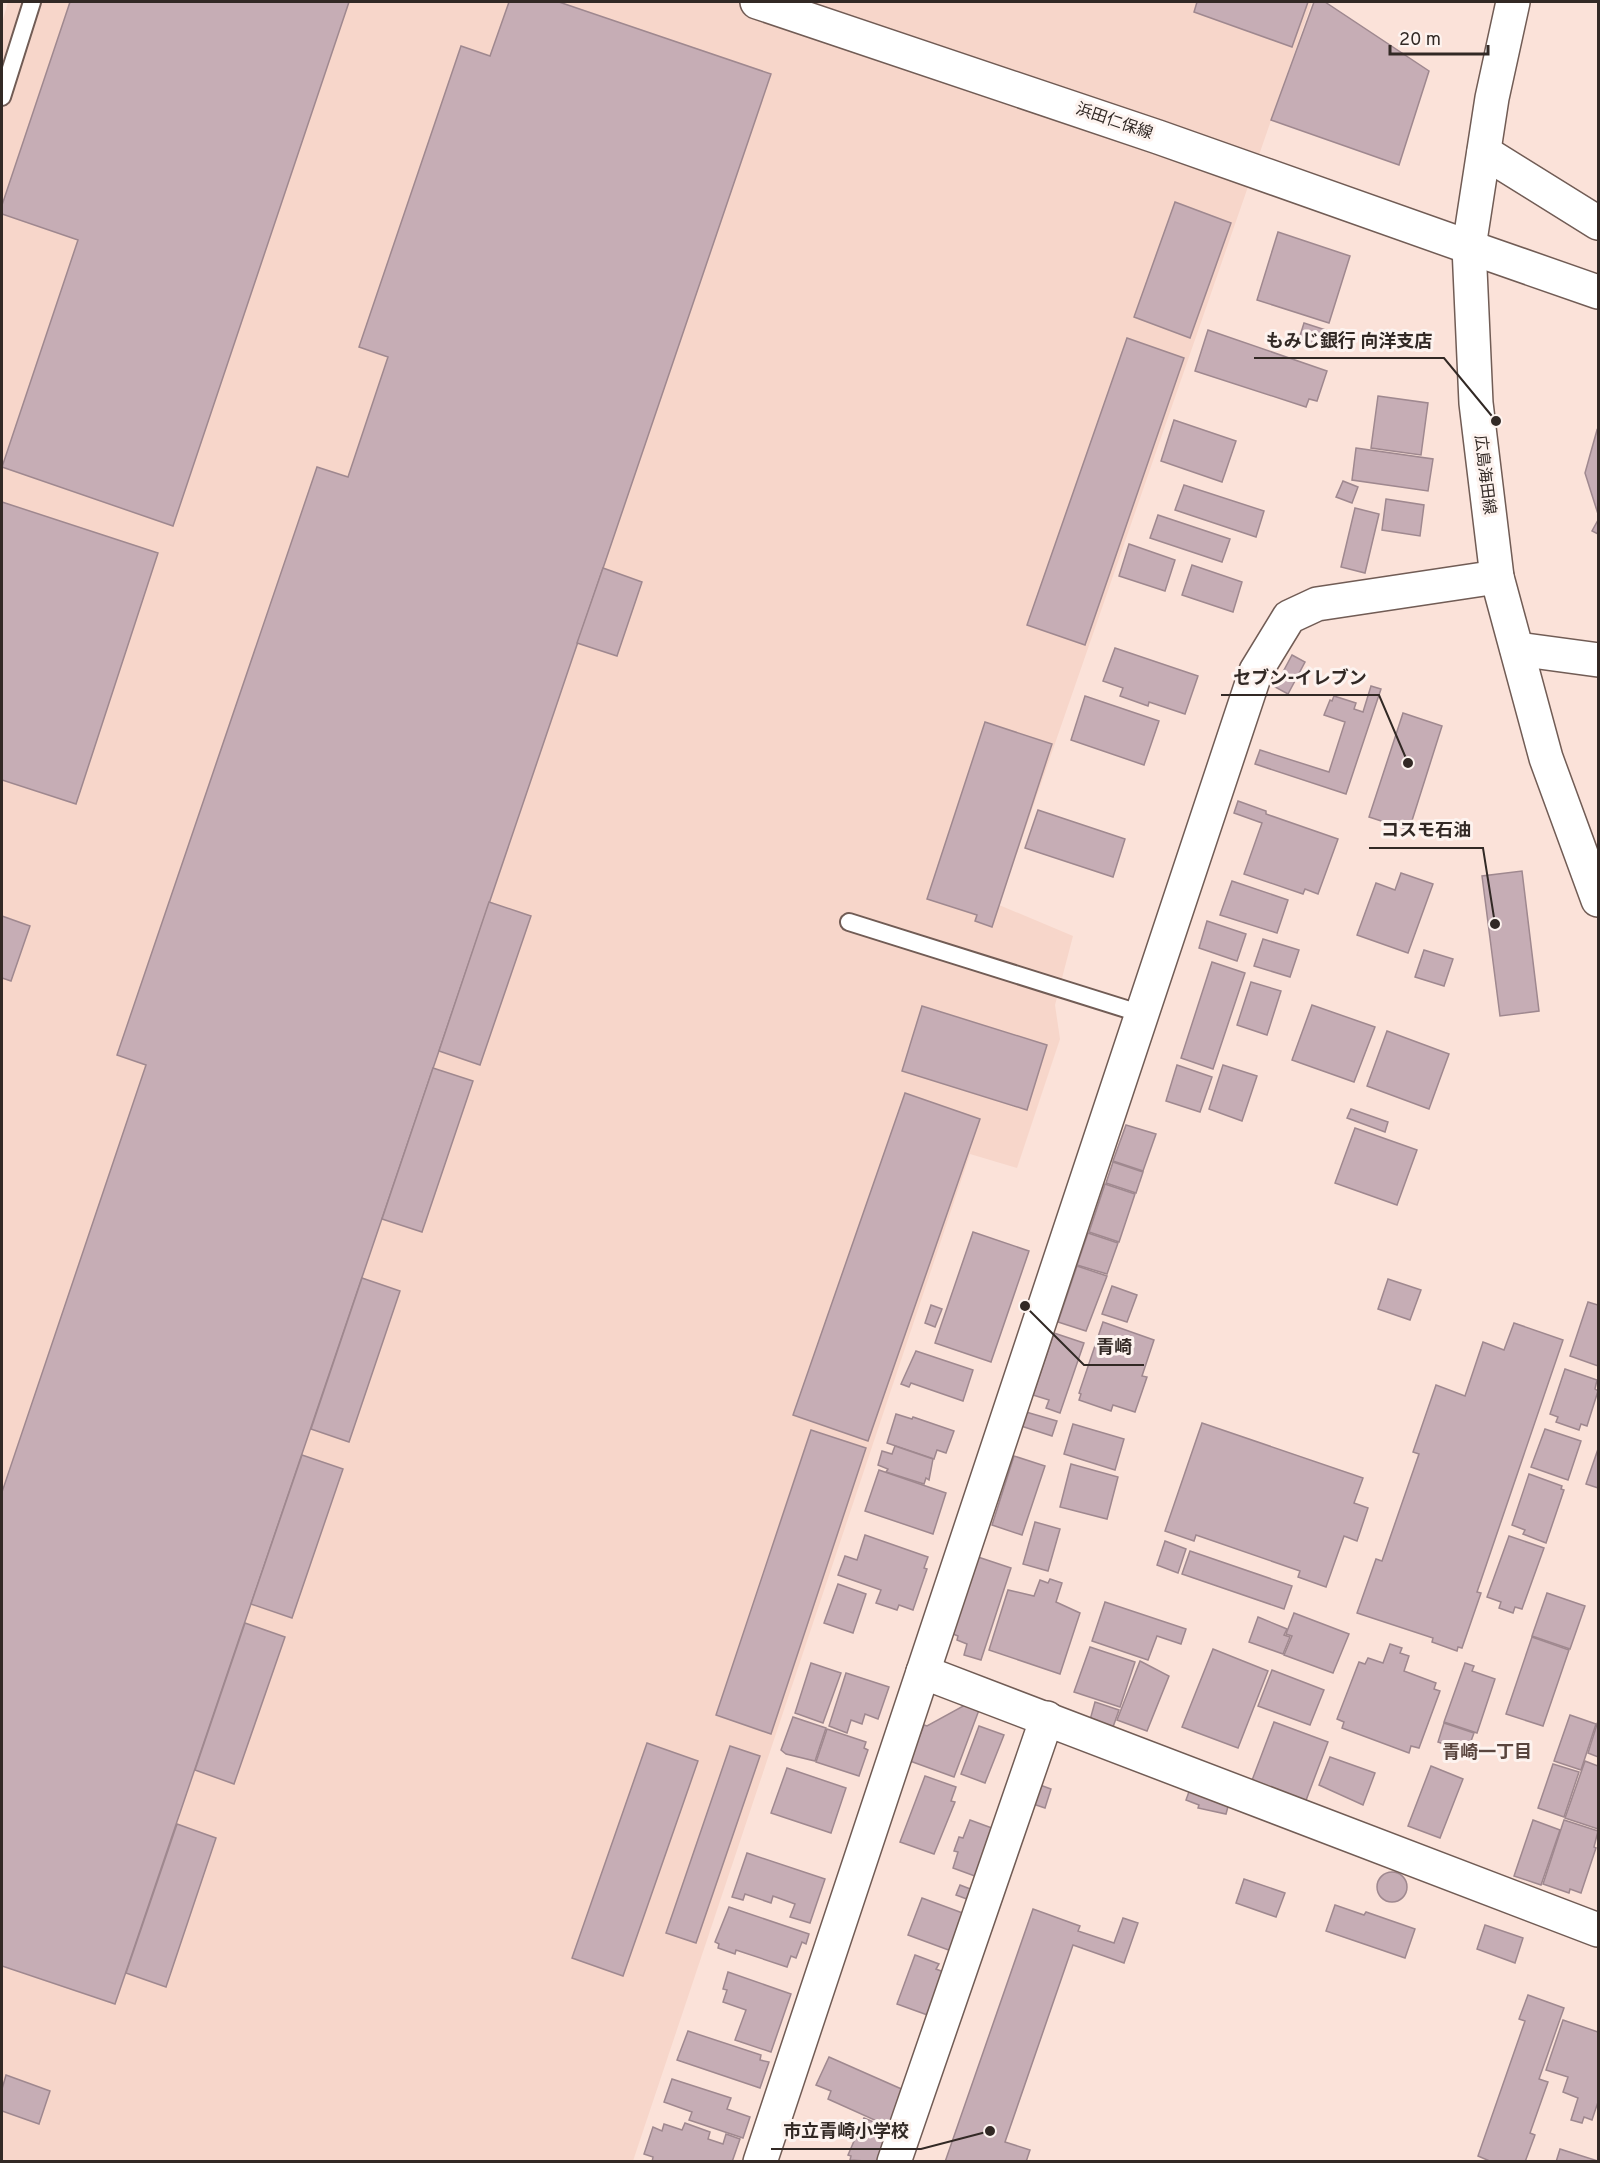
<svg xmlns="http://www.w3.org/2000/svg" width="1600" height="2163" viewBox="0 0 1600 2163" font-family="Overpass,'Noto Sans JP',sans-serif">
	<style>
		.built { fill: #f7d6ca }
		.building { fill: #c6adb5; stroke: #9f888f; stroke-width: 1.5 }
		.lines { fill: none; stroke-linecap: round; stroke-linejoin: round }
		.lane-casing { stroke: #715c55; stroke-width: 20 }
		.street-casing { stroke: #715c55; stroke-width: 36 }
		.secondary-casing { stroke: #715c55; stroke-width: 36 }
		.lane { stroke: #fff; stroke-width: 16 }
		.street { stroke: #fff; stroke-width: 33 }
		.secondary { stroke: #fff; stroke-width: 33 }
		.labels { text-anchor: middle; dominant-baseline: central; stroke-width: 6; stroke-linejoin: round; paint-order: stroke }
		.street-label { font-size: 16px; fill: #322925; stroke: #fdf3ef }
		.neighbourhood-label { font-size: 18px; font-weight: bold; fill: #59453e; stroke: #fdf3ef }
		.leader { fill: none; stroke: #322925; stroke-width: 2 }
		.callout-dot { fill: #322925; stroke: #fdf3ef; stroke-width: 2 }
		.callout-label { font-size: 18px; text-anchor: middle; font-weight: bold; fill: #322925; stroke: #fdf3ef; stroke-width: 6; stroke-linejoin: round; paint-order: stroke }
	</style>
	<rect width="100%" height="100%" fill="#fbe2d9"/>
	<path class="built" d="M8 2H1312L999 905 1073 936 1055 1005 1060 1039 1017 1168 970 1154 633 2161 2 2162V23Z"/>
	<g class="building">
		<path d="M70 2H349L173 526 2 467 78 240 2 214V205Z"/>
		<path d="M509 2H559L771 74 115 2004 2 1966V1492L146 1065 117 1055 317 467 348 477 388 357 359 347 461 46 490 56Z"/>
		<path d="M1197 2H1308L1292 47 1194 12Z"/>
		<path d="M1314 2H1325L1429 71 1399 165 1271 120Z"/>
		<path d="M1175 202 1231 223 1190 338 1134 317Z"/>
		<path d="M1278 232 1350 256 1329 323 1257 300Z"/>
		<path d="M1304 323 1338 334 1333 349 1299 339Z"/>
		<path d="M1208 330 1327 371 1317 401 1309 399 1306 407 1195 371Z"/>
		<path d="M1127 338 1184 358 1085 645 1027 625Z"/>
		<path d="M1378 396 1428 403 1421 455 1371 448Z"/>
		<path d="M1174 420 1236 441 1222 482 1161 461Z"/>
		<path d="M1597 430 1598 431V514L1585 473Z"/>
		<path d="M1356 448 1433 459 1428 491 1352 480Z"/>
		<path d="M1343 481 1358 487 1352 503 1336 497Z"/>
		<path d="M1184 485 1264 511 1256 537 1175 510Z"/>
		<path d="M1386 499 1424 505 1420 536 1382 530Z"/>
		<path d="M2 502 158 553 76 804 2 780Z"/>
		<path d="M1355 508 1379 514 1365 573 1341 567Z"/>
		<path d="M1158 515 1230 539 1222 562 1150 538Z"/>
		<path d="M1598 520V534L1592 531Z"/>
		<path d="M1129 544 1175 560 1165 591 1119 576Z"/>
		<path d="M1192 565 1242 582 1233 612 1182 595Z"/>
		<path d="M603 568 642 582 617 656 577 643Z"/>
		<path d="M1115 648 1198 676 1185 714 1149 702 1148 706 1120 696 1123 688 1103 681Z"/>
		<path d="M1292 655 1305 662 1288 694 1275 687Z"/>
		<path d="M1371 686 1381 689 1346 794 1255 764 1260 750 1329 772 1345 722 1324 715 1330 700 1332 701 1334 696 1356 703 1354 709 1363 712Z"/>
		<path d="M1085 696 1159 721 1144 765 1071 740Z"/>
		<path d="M1403 713 1442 726 1409 830 1369 817Z"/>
		<path d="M985 722 1052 744 992 927 975 921 977 915 927 899Z"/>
		<path d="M1238 801 1266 811V814L1338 839 1318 894 1305 889 1303 894 1244 874 1262 823 1234 813Z"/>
		<path d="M1038 810 1125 839 1113 877 1025 848Z"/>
		<path d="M1522 871 1539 1011 1500 1016 1482 876Z"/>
		<path d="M1401 873 1433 884 1408 953 1357 935 1376 883 1395 890Z"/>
		<path d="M1232 881 1288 900 1277 933 1220 915Z"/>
		<path d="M489 902 531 916 480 1065 439 1051Z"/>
		<path d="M2 916 30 926 11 981 2 978Z"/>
		<path d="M1207 921 1246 934 1237 961 1199 948Z"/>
		<path d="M1263 939 1299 950 1290 977 1254 966Z"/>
		<path d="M1424 950 1453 959 1444 986 1415 977Z"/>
		<path d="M1212 962 1245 973 1213 1069 1181 1058Z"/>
		<path d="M1251 982 1281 991 1267 1035 1237 1025Z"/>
		<path d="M1312 1005 1375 1027 1354 1082 1292 1060Z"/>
		<path d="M922 1006 1047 1045 1027 1110 902 1071Z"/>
		<path d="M1387 1031 1449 1054 1429 1109 1367 1086Z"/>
		<path d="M1177 1065 1212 1077 1200 1112 1166 1101Z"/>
		<path d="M1223 1065 1257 1076 1242 1121 1209 1109Z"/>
		<path d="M433 1068 473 1081 422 1232 382 1219Z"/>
		<path d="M905 1093 980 1119 868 1441 793 1415Z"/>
		<path d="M1351 1109 1388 1122 1385 1132 1347 1118Z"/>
		<path d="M1126 1125 1156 1134 1143 1171 1113 1161Z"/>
		<path d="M1355 1128 1417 1150 1397 1205 1335 1183Z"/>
		<path d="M1113 1162 1143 1172 1136 1193 1106 1183Z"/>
		<path d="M1105 1184 1135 1194 1119 1242 1089 1232Z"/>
		<path d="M973 1232 1029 1251 991 1362 935 1343Z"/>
		<path d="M1088 1233 1118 1243 1107 1274 1077 1265Z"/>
		<path d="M1077 1266 1107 1276 1086 1331 1058 1322Z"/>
		<path d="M362 1278 400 1291 349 1442 311 1429Z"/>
		<path d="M1388 1279 1421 1290 1410 1320 1378 1309Z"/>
		<path d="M1112 1286 1137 1295 1127 1322 1102 1314Z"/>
		<path d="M1588 1302 1598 1305V1366L1570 1356Z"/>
		<path d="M931 1305 942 1309 935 1327 925 1323Z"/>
		<path d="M1103 1322 1154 1340 1142 1376 1147 1377 1135 1412 1113 1405 1111 1411 1079 1400 1081 1394 1079 1393Z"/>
		<path d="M1514 1323 1563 1340 1477 1592 1481 1593 1462 1648 1458 1647 1457 1651 1432 1642 1433 1638 1357 1613 1376 1559 1382 1561 1419 1454 1413 1452 1436 1385 1465 1396 1483 1342 1504 1350Z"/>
		<path d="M1054 1333 1084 1343 1060 1413 1046 1408 1049 1400 1033 1395Z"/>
		<path d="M916 1351 973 1370 963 1401 911 1383 909 1387 901 1384Z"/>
		<path d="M1565 1369 1597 1380 1595 1389 1598 1391 1587 1426 1581 1424 1579 1430 1556 1422 1558 1417 1550 1414Z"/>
		<path d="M1026 1412 1057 1421 1052 1436 1021 1426Z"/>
		<path d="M896 1414 912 1419 913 1417 954 1431 946 1453 937 1450 934 1459 887 1443Z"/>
		<path d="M1202 1423 1363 1478 1354 1503 1368 1508 1357 1541 1344 1536 1326 1587 1298 1577 1300 1571 1196 1535 1194 1541 1165 1531Z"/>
		<path d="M1073 1424 1124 1439 1115 1470 1064 1454Z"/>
		<path d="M1545 1429 1581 1441 1568 1480 1531 1467Z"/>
		<path d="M811 1430 866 1448 771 1734 716 1715Z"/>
		<path d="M895 1446 933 1459 929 1480 926 1478 924 1484 886 1472 888 1469 878 1465 882 1451 892 1454Z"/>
		<path d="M1598 1449V1488L1586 1484Z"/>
		<path d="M302 1455 343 1469 292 1618 251 1604Z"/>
		<path d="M1014 1456 1045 1466 1022 1535 992 1525Z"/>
		<path d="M1071 1464 1118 1477 1107 1519 1060 1507Z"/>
		<path d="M879 1470 946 1493 933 1534 865 1511Z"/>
		<path d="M1529 1474 1562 1486 1561 1489 1564 1490 1546 1543 1523 1534 1525 1530 1512 1525Z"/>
		<path d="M1035 1522 1060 1529 1048 1571 1023 1564Z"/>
		<path d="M865 1535 928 1557 924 1568 927 1569 913 1610 899 1605 897 1610 876 1603 881 1590 838 1575 845 1556 857 1560Z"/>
		<path d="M1509 1536 1544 1548 1522 1609 1515 1607 1513 1613 1499 1608 1501 1602 1487 1597Z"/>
		<path d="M1165 1541 1186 1549 1178 1573 1157 1565Z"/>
		<path d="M1190 1551 1292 1586 1284 1609 1182 1574Z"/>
		<path d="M978 1557 1011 1568 981 1660 964 1655 967 1644 957 1640 958 1636 953 1634Z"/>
		<path d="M1050 1579 1062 1583 1056 1602 1080 1613 1060 1674 989 1650 1008 1590 1034 1596 1040 1580 1048 1583Z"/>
		<path d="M838 1584 866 1594 853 1633 824 1623Z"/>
		<path d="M1547 1593 1585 1606 1570 1649 1532 1636Z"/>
		<path d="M1105 1602 1186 1629 1181 1644 1157 1636 1148 1660 1092 1641Z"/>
		<path d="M1294 1613 1349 1634 1333 1673 1284 1655 1292 1636 1286 1634Z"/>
		<path d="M1258 1617 1287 1629 1284 1635 1290 1637 1283 1654 1249 1642Z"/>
		<path d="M245 1623 285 1637 234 1784 195 1770Z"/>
		<path d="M1532 1637 1569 1650 1543 1726 1506 1714Z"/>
		<path d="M1390 1644 1402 1648 1400 1653 1409 1656 1404 1671 1436 1683 1434 1689 1440 1691 1419 1748 1411 1746 1409 1753 1342 1728 1344 1722 1337 1719 1359 1662 1365 1664 1368 1658 1383 1663Z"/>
		<path d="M1090 1647 1135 1662 1120 1707 1074 1692Z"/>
		<path d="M1213 1649 1268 1671 1238 1748 1182 1727Z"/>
		<path d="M1140 1661 1169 1676 1147 1731 1117 1720Z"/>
		<path d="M811 1663 841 1673 823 1723 795 1713Z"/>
		<path d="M1465 1663 1474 1666 1472 1671 1495 1679 1477 1733 1444 1722Z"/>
		<path d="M1272 1670 1324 1690 1310 1725 1258 1706Z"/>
		<path d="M846 1673 889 1687 878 1719 865 1714 862 1724 851 1720 847 1733 829 1726Z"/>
		<path d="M1095 1702 1119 1710 1113 1727 1090 1720Z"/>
		<path d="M965 1705 979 1710 954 1777 910 1761 924 1725 927 1726Z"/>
		<path d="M1570 1715 1596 1724 1581 1770 1554 1761Z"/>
		<path d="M793 1717 826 1728 815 1761 786 1754 781 1750Z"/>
		<path d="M1598 1721V1757L1588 1753Z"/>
		<path d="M1274 1722 1328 1742 1305 1803 1251 1783Z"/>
		<path d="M1444 1723 1474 1733 1467 1752 1438 1742Z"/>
		<path d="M979 1726 1004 1735 985 1783 961 1774Z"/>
		<path d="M827 1729 866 1742 864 1748 868 1750 859 1776 816 1762Z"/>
		<path d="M647 1743 698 1761 623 1976 572 1958Z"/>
		<path d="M730 1746 760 1756 696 1943 666 1933Z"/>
		<path d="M1330 1757 1375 1773 1363 1805 1319 1785Z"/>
		<path d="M1585 1761 1598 1766V1829L1565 1818Z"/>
		<path d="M1553 1764 1579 1772 1564 1817 1538 1808Z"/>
		<path d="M1431 1766 1463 1779 1440 1838 1408 1826Z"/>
		<path d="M787 1768 846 1788 831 1833 771 1813Z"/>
		<path d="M925 1776 956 1787 951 1801 955 1802 934 1854 900 1842Z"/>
		<path d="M1040 1785 1051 1789 1045 1808 1033 1804Z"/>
		<path d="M1190 1789 1229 1803 1226 1814 1198 1808 1199 1805 1186 1800Z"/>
		<path d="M970 1820 1000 1831 983 1879 953 1868 958 1852 954 1851 959 1837 963 1838Z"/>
		<path d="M1533 1820 1560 1830 1541 1885 1514 1876Z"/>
		<path d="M1564 1820 1598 1831 1594 1847 1596 1848 1581 1893 1570 1889 1569 1893 1543 1884Z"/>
		<path d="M177 1824 216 1838 166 1987 126 1973Z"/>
		<path d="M747 1853 825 1879 810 1923 790 1917 795 1904 773 1896 771 1903 745 1894 743 1900 732 1897Z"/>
		<circle cx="1392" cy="1887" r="15"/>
		<path d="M1244 1879 1285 1893 1276 1917 1236 1903Z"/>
		<path d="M960 1885 978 1892 975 1902 956 1895Z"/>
		<path d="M922 1898 968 1915 954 1952 908 1935Z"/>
		<path d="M1335 1905 1364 1915 1366 1912 1415 1929 1405 1958 1326 1931Z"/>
		<path d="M729 1907 809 1934 806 1944 802 1942 796 1958 791 1956 787 1967 736 1950 735 1954 718 1948 719 1944 715 1942Z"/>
		<path d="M1033 1909 1080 1926 1078 1931 1114 1943 1123 1918 1138 1923 1124 1963 1073 1945 1005 2142 1030 2150 1026 2162H945Z"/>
		<path d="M1485 1925 1523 1938 1515 1963 1477 1949Z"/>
		<path d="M915 1955 939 1964 936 1969 949 1974 933 2017 897 2004Z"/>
		<path d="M728 1972 791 1994 771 2052 735 2040 746 2010 723 2002 727 1990 723 1989Z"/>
		<path d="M1528 1995 1564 2008 1539 2079 1548 2082 1530 2133 1535 2135 1525 2162H1492L1478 2156 1525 2021 1519 2019Z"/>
		<path d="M1563 2020 1598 2032V2102L1592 2120 1584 2117 1582 2123 1571 2120 1578 2098 1563 2092 1568 2077 1546 2070Z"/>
		<path d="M688 2031 761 2055 760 2060 769 2062 760 2088 677 2060Z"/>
		<path d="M829 2057 906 2091 881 2162 850 2160 851 2156 848 2155 864 2118 876 2123 877 2121 828 2099 831 2091 816 2085Z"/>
		<path d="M6 2075 50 2091 39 2124 2 2111V2089Z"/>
		<path d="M672 2079 731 2098 727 2109 750 2117 743 2138 689 2120 692 2112 664 2102Z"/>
		<path d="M685 2123 710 2132 708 2139 723 2144 726 2134 740 2139 732 2162H652L653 2157 644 2154 653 2127 662 2131 664 2124 682 2130Z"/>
		<path d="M1560 2149 1598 2161V2162H1556Z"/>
	</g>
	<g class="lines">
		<defs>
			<g id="lane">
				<path d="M2 97 32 2"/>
				<path d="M849 922 1142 1014"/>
			</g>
			<g id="street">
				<path d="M1484 152 1598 223"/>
				<path d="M1469 247 1598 292"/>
				<path d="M1517 649 1598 660"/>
				<path d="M923 1672 1598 1930"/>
				<path d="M894 2162 1047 1718"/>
			</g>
			<g id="secondary">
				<path d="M757 2 1158 137 1469 247"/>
				<path d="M1513 2 1492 98 1469 247 1476 403 1497 577 1546 758 1598 900"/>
				<path d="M760 2162 1256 671 1289 617 1317 604 1497 577"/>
			</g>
		</defs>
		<use href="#lane" class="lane-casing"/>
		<use href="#street" class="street-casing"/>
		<use href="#secondary" class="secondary-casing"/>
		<use href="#lane" class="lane"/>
		<use href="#street" class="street"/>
		<use href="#secondary" class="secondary"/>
	</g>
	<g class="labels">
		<g class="street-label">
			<text transform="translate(1114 122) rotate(19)">浜田仁保線</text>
			<text transform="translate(1484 475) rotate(83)">広島海田線</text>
		</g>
		<g class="neighbourhood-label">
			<text x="1487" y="1753">青崎一丁目</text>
		</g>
	</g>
	<path class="leader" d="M1496 421L1444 358H1254M1408 763L1379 695H1221M1495 924L1483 848H1369M1025 1306L1084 1365H1144M990 2131L921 2149H771"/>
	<g class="callout-dot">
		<circle cx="1496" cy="421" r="6"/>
		<circle cx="1408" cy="763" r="6"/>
		<circle cx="1495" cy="924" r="6"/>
		<circle cx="1025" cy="1306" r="6"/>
		<circle cx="990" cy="2131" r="6"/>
	</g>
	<g class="callout-label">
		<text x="1349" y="347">もみじ銀行 向洋支店</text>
		<text x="1300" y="684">セブン-イレブン</text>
		<text x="1426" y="836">コスモ石油</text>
		<text x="1114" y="1353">青崎</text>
		<text x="846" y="2137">市立青崎小学校</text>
	</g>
	<rect width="1600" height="2163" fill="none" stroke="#322925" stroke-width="6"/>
	<path d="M1390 45v9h98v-9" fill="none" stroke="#322925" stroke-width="3"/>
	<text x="1399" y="45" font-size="18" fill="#322925" stroke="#fdf3ef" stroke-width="4.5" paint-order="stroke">20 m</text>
</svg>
